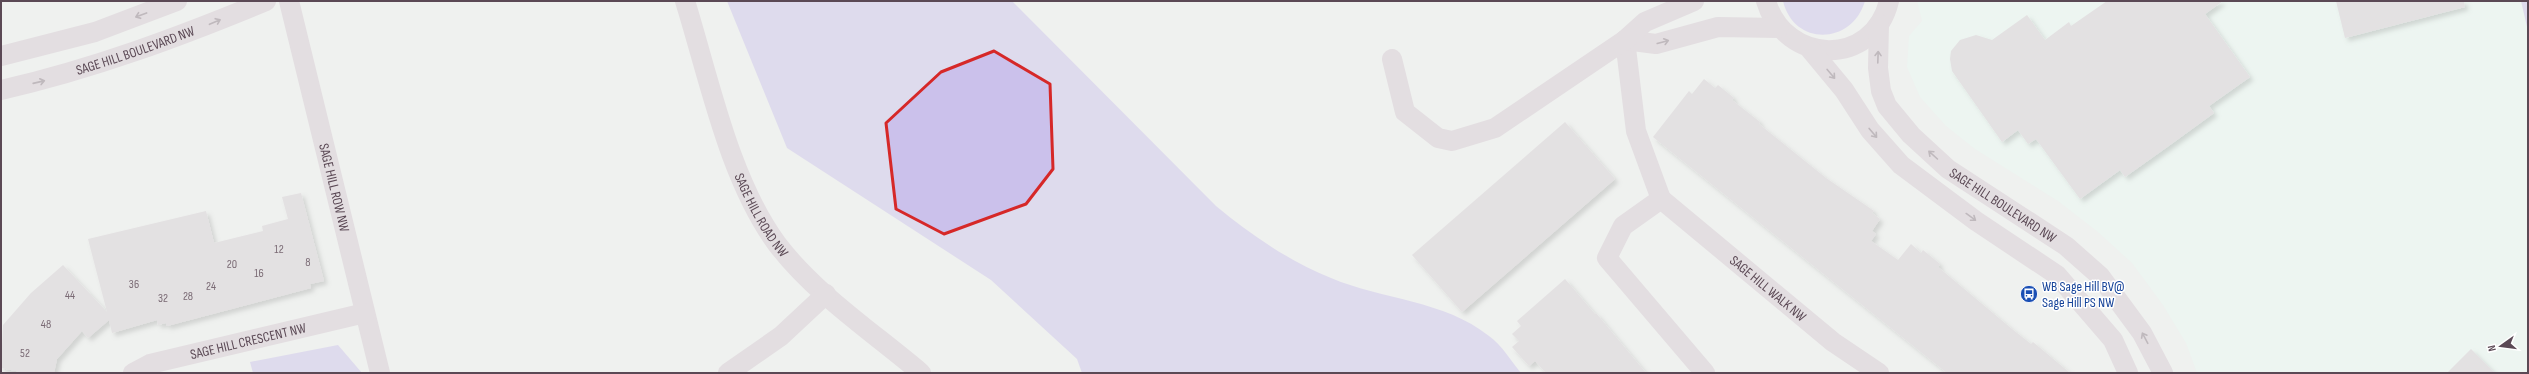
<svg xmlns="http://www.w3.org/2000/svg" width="2529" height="374" viewBox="0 0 2529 374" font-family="'Sofia Sans Condensed',sans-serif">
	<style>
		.commercial { fill: #eafaf3 }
		.green { fill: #cbc1eb }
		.building { fill: #d6ced3; filter: url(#shadow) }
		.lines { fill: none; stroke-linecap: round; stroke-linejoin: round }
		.minor { stroke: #d5c7d0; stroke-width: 20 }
		.oneway { stroke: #867580 }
		.marked { fill: none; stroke: #d62828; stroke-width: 3; stroke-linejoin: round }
		.labels { text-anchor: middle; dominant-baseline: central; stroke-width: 3; stroke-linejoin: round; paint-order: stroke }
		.number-label { font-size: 12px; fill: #7a6a74 }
		.street-label { font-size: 14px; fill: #5b4955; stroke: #fff }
		.transit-label { font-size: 14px; fill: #164399; stroke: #fff; text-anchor: start }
	</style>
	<defs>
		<filter id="shadow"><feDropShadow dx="3.5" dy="3.5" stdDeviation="2" flood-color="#0004"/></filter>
	</defs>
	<rect width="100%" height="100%" fill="#eff1ef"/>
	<path class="commercial" d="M1917 1H2521L2528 31V373H2197L2186 343 2163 305 2132 263 2098 232 2058 201 1975 149 1946 126 1920 97 1907 67 1909 36 1922 21Z"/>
	<g class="green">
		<path d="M727 1H1012L1216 206C1251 235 1289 261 1331 278 1383 300 1444 300 1489 336 1502 345 1511 361 1521 373H1082L1077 359 991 280 787 148Z"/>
		<path d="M1783 1H1865C1852 45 1794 47 1783 1Z"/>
		<path d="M2521 1H2528V31Z"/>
		<path d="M338 345 362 373H253L250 362Z"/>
	</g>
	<g class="building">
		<path d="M2107 1H2223L2205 14 2250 77 2209 106 2214 113 2170 145 2125 177 2120 170 2080 199 2036 139 2028 144 2018 130 2002 142 1952 71 1950 59 1951 51 1960 40 1976 35 1992 40 2027 15 2045 40 2069 22 2071 26Z"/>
		<path d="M2336 1H2464L2465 7 2345 38Z"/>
		<path d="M1704 79 1715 88 1718 85 1734 98 1732 100 1760 122 1759 124 1826 178 1874 211 1872 213 1880 219 1872 231 1876 234 1871 241 1898 260 1911 244 1921 253 1923 250 1940 264 1938 267 2012 329 2031 344 2033 342 2070 373H1947L1653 137 1689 91 1692 94Z"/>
		<path d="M1565 122 1615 179 1462 312 1412 255Z"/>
		<path d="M301 193 324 281 310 284 311 288 167 326 166 323 158 325 157 320 112 333 109 320 88 338 82 331 57 359 54 373H26L1 368 3 325 31 293 63 265 107 312 88 239 206 211 214 243 263 231 262 226 288 219 282 197Z"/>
		<path d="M1565 279 1595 314 1596 313 1646 373H1546L1535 361 1529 366 1512 347 1519 341 1512 334 1521 326 1517 321Z"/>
		<path d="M2471 349 2495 373H2447Z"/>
	</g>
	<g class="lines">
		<g class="minor">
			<path id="s1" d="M289 1 380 373"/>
			<path id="s2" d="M685 1C709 78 729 179 777 244 815 294 874 333 921 373"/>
			<path d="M1766 1C1785 65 1873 68 1889 1"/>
			<path id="s3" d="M1879 24 1878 68 1881 91 1887 106 1911 135 1948 169 2066 246 2100 276 2142 333 2163 373"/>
			<path d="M1625 40 1636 131 1661 199"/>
			<path d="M1625 40 1656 44 1718 27 1779 28"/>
			<path d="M1810 49 1844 90 1870 130 1901 165 1976 221 2057 275 2113 340 2128 373"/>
			<path d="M1 56 95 32 177 1"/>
			<path d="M1392 59 1405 112 1438 138 1452 141 1495 128 1625 40 1645 22 1694 1"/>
			<path id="s4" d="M1 90C93 69 179 37 266 1"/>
			<path id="s5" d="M133 373 150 364 365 313"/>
			<path d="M728 373 781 336 826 294"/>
			<path id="s6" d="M1705 373 1607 258 1623 226 1661 199 1833 342 1879 373"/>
		</g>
	</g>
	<defs><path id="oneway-shaft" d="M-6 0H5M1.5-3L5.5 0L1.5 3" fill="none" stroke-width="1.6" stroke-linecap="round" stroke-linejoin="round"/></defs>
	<g class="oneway">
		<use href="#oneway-shaft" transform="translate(141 15) rotate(160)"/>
		<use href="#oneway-shaft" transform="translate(215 22) rotate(-23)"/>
		<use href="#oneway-shaft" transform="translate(1663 42) rotate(-15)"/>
		<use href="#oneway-shaft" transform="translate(1878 57) rotate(-88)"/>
		<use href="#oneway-shaft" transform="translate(1831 74) rotate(50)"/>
		<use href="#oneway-shaft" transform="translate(39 82) rotate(-13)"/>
		<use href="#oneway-shaft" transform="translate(1873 133) rotate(50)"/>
		<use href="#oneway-shaft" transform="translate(1933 155) rotate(-138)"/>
		<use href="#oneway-shaft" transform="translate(1971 217) rotate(36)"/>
		<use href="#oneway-shaft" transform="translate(2145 338) rotate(-118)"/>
	</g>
	<path d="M0 0H2529V374H0ZM994 51 1050 84 1053 169 1026 204 944 234 896 209 886 123 941 72Z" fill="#eff1ef" fill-opacity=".55" fill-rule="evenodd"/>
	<path class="marked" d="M994 51 1050 84 1053 169 1026 204 944 234 896 209 886 123 941 72Z"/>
	<defs>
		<symbol id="bus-disc" viewBox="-11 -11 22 22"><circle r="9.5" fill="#1a4fb4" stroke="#fff"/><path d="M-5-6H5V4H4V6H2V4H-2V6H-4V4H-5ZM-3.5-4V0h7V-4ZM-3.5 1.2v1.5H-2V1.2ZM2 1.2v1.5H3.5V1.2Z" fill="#fff"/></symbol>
	</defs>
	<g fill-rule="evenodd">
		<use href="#bus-disc" x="2019" y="284" width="20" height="20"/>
	</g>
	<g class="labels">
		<g class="number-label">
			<text x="279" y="249">12</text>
			<text x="308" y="262">8</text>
			<text x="232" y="264">20</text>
			<text x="259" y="273">16</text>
			<text x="134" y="284">36</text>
			<text x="211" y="286">24</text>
			<text x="70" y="295">44</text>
			<text x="188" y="296">28</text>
			<text x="163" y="298">32</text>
			<text x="46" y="324">48</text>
			<text x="25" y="353">52</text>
		</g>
		<g class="street-label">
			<text stroke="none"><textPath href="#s4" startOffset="140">SAGE HILL BOULEVARD NW</textPath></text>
			<text stroke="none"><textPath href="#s1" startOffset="192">SAGE HILL ROW NW</textPath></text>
			<text stroke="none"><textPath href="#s3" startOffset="237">SAGE HILL BOULEVARD NW</textPath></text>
			<text stroke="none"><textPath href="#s2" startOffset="228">SAGE HILL ROAD NW</textPath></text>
			<text stroke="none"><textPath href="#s6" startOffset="373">SAGE HILL WALK NW</textPath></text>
			<text stroke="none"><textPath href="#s5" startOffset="120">SAGE HILL CRESCENT NW</textPath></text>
		</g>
		<g class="transit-label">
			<text x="2042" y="286">WB Sage Hill BV@<tspan x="2042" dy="16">Sage Hill PS NW</tspan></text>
		</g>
	</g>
	<rect width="2529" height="374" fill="none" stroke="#5b4955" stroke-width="4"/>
	<g transform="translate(2501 346) rotate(256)" stroke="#ffffff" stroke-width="3" paint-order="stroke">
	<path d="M0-3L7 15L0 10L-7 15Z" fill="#5b4955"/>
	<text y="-6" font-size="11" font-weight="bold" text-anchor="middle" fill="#5b4955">N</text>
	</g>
</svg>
